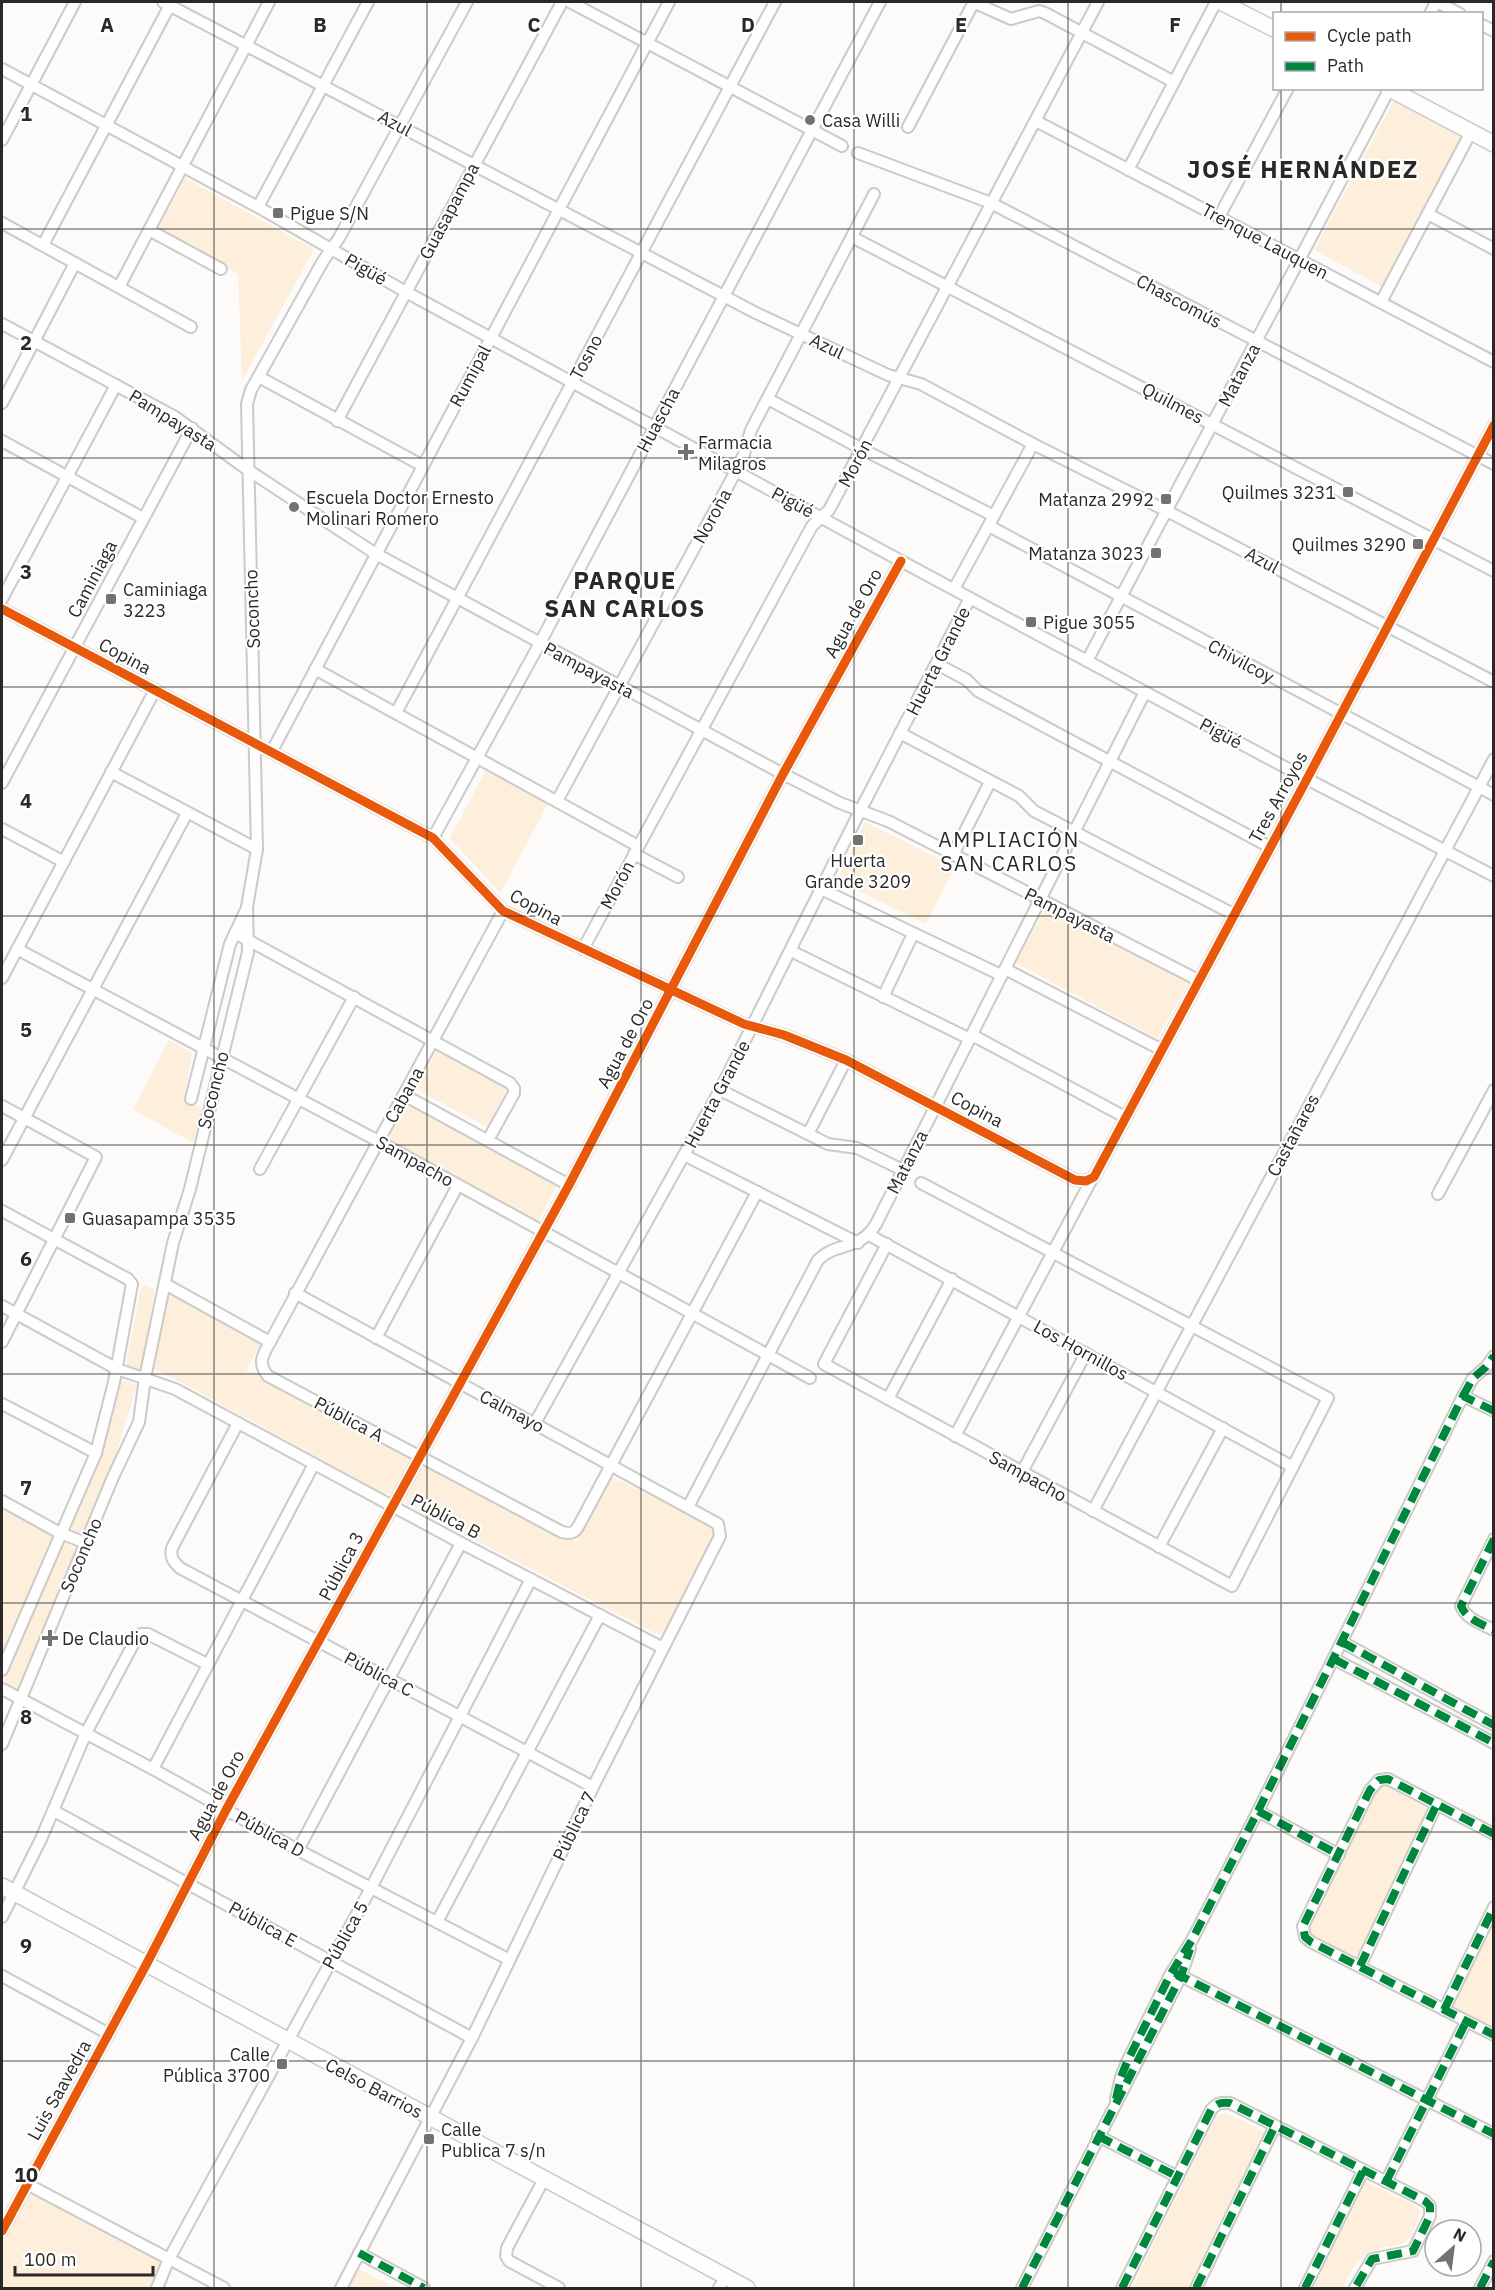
<svg xmlns="http://www.w3.org/2000/svg" width="1495" height="2290" viewBox="0 0 1495 2290" font-family="'IBM Plex Sans',sans-serif">
	<style>
		.green { fill: #fdefdb }
		.lines { fill: none; stroke-linecap: round; stroke-linejoin: round }
		.street-casing { stroke: #cacac8; stroke-width: 14 }
		.secondary-casing { stroke: #cacac8; stroke-width: 18 }
		.street { stroke: #fffefe; stroke-width: 10 }
		.secondary { stroke: #fffefe; stroke-width: 15 }
		.quiet { stroke: #00873e; stroke-width: 8; stroke-dasharray: 15 8; stroke-linecap: butt }
		.cycleway-casing { stroke: #fff; stroke-width: 13 }
		.cycleway { stroke: #e8590c; stroke-width: 9 }
		.grid { fill: none; stroke: #2a2928; stroke-width: 1.5; stroke-opacity: 0.55 }
		.poi-dot { fill: #747271; stroke: #fff; stroke-width: 2 }
		.labels { text-anchor: middle; dominant-baseline: central; stroke-width: 4.5; stroke-linejoin: round; paint-order: stroke }
		.poi-label { font-size: 18px; fill: #2a2928; stroke: #fff; text-anchor: start }
		.street-label { font-size: 18px; fill: #2a2928; stroke: #fff }
		.quarter-label { font-size: 21px; letter-spacing: 1.5px; fill: #2a2928; stroke: #fff }
		.district-label { font-size: 24px; font-weight: bold; letter-spacing: 1.5px; fill: #2a2928; stroke: #fff }
		.grid-label { font-size: 20px; text-anchor: middle; font-weight: bold; fill: #2a2928; stroke: #fff; stroke-width: 4.5; stroke-linejoin: round; paint-order: stroke }
	</style>
	<rect width="100%" height="100%" fill="#fcfbf9"/>
	<g class="green">
		<path d="M1398 93 1467 130 1383 287 1314 250Z"/>
		<path d="M185 178 314 249 242 381 238 274 157 231Z"/>
		<path d="M487 768 549 802 500 893 450 838Z"/>
		<path d="M865 822 955 867 926 924 837 880Z"/>
		<path d="M1047 905 1189 982 1157 1039 1016 963Z"/>
		<path d="M169 1040 192 1053 184 1099 205 1110 194 1143 133 1110Z"/>
		<path d="M439 1047 509 1085 487 1127 416 1089Z"/>
		<path d="M410 1099 560 1180 538 1222 388 1140Z"/>
		<path d="M145 1285 155 1290 141 1366 139 1370H132L126 1363 141 1287Z"/>
		<path d="M168 1297H179L262 1341 246 1371 268 1376 409 1455V1462L392 1493 385 1494 179 1381 151 1368Z"/>
		<path d="M120 1380 137 1384 111 1471 85 1532 79 1533 73 1529 70 1524 102 1451 117 1385Z"/>
		<path d="M427 1466 576 1542 610 1477 718 1524 714 1537 664 1635 654 1633 406 1504C404 1490 414 1472 427 1466Z"/>
		<path d="M2 1501 60 1533 2 1670Z"/>
		<path d="M62 1541 77 1549 22 1693 3 1681Z"/>
		<path d="M1384 1784 1428 1809 1359 1953 1351 1958 1312 1937 1308 1929 1378 1788Z"/>
		<path d="M1493 1918V2028L1456 2008 1453 2003Z"/>
		<path d="M1226 2113 1265 2132 1188 2288H1132L1217 2115Z"/>
		<path d="M1364 2181 1414 2205 1421 2211C1417 2219 1414 2235 1407 2241 1401 2245 1391 2246 1384 2247 1360 2253 1353 2268 1342 2288H1313Z"/>
		<path d="M30 2189 163 2259 150 2288H2V2242Z"/>
		<path d="M359 2269 396 2288H348Z"/>
	</g>
	<g class="lines">
		<defs>
			<g id="street">
				<path d="M163 2 756 313 888 375 921 384 1033 444 1167 511 1494 682"/>
				<path d="M570 2 842 146"/>
				<path d="M973 2 1011 19 1039 11 1045 13 1174 82"/>
				<path d="M1437 2 1460 14"/>
				<path d="M1430 14 1436 2"/>
				<path d="M1482 25 1494 31"/>
				<path d="M2 69 258 207 406 292 901 561 1307 779 1494 876"/>
				<path d="M1036 121 1494 362"/>
				<path d="M908 127 974 2"/>
				<path d="M2 140 75 2"/>
				<path d="M858 153 991 203 1494 464"/>
				<path d="M1128 170 1216 2"/>
				<path d="M258 207 368 2"/>
				<path d="M1428 214 1494 249"/>
				<path d="M1219 217 1288 88"/>
				<path d="M2 223 191 327"/>
				<path d="M149 230 221 269"/>
				<path d="M852 237 1494 571"/>
				<path d="M43 245 170 5"/>
				<path d="M119 287 269 2"/>
				<path d="M1381 302 1471 132"/>
				<path d="M2 324 175 417 248 470 376 554 783 774 840 803 888 821 1198 980"/>
				<path d="M259 377 423 466"/>
				<path d="M768 399 862 449 994 516"/>
				<path d="M2 403 75 263"/>
				<path d="M337 421 562 2"/>
				<path d="M2 441 143 518"/>
				<path d="M989 526 1494 795"/>
				<path d="M954 589 1033 444"/>
				<path d="M2 599 116 385"/>
				<path d="M2 609 433 838 503 911 744 1024 784 1035 846 1060 1075 1180 1086 1181 1094 1177 1307 779 1494 425"/>
				<path d="M1087 661 1390 88"/>
				<path d="M937 664 967 680 978 691 1270 847"/>
				<path d="M315 669 638 846"/>
				<path d="M396 713 775 2"/>
				<path d="M900 733 1019 796 1034 811 1233 914"/>
				<path d="M272 751 669 2"/>
				<path d="M111 772 257 849"/>
				<path d="M2 783 192 428"/>
				<path d="M557 801 736 471 744 454 751 430 874 194"/>
				<path d="M2 829 64 862"/>
				<path d="M433 838 540 643 880 2"/>
				<path d="M634 854 678 877"/>
				<path d="M953 855 990 782"/>
				<path d="M821 889 1001 975"/>
				<path d="M235 933 510 1083 514 1088V1093L488 1140"/>
				<path d="M17 949 378 1141 810 1378"/>
				<path d="M583 949 812 526 829 510 1098 2"/>
				<path d="M791 951 970 1039"/>
				<path d="M1005 969 1162 1050"/>
				<path d="M2 978 155 690"/>
				<path d="M883 997 913 934"/>
				<path d="M972 1035 1125 1117"/>
				<path d="M720 1090 828 1144 857 1148 903 1170"/>
				<path d="M404 1095 569 1185"/>
				<path d="M191 1099 230 944 246 910"/>
				<path d="M2 1106 96 1157 2 1342"/>
				<path d="M808 1134 846 1060"/>
				<path d="M684 1155 858 1243"/>
				<path d="M2 1160 187 813"/>
				<path d="M260 1169 354 997"/>
				<path d="M1438 1194 1494 1090"/>
				<path d="M2 1211 128 1279 132 1284 114 1382 96 1453 2 1670"/>
				<path d="M869 1235 1293 1467"/>
				<path d="M887 1244 824 1364 1232 1586 1328 1398 921 1183"/>
				<path d="M165 1284 270 1342C263 1355 257 1363 268 1376L562 1532C571 1534 575 1533 579 1525L757 1192"/>
				<path d="M295 1293 718 1524 720 1536 593 1787 472 2038 341 2288"/>
				<path d="M2 1306 117 1369 175 1389 461 1543 663 1648"/>
				<path d="M376 1338 458 1185"/>
				<path d="M270 1342 503 911"/>
				<path d="M1463 1396 1473 1378 1486 1367 1494 1356"/>
				<path d="M888 1399 952 1279"/>
				<path d="M2 1404 96 1453"/>
				<path d="M238 1423 172 1548C170 1558 173 1561 180 1568L593 1787"/>
				<path d="M535 1423 720 1090 860 811 970 598"/>
				<path d="M955 1436 1093 1177"/>
				<path d="M1022 1472 1086 1353"/>
				<path d="M2 1501 60 1533 86 1543"/>
				<path d="M688 1507 818 1260C837 1241 859 1252 876 1224L1145 692"/>
				<path d="M1093 1511 1494 759"/>
				<path d="M1494 1539 1461 1606C1466 1619 1482 1624 1494 1630"/>
				<path d="M1159 1547 1223 1428"/>
				<path d="M1342 1642 1494 1725"/>
				<path d="M1334 1659 1494 1743"/>
				<path d="M2 1689 153 1769 298 1850 508 1959"/>
				<path d="M2 1744 113 1477 139 1422 145 1378 173 1243 190 1189 248 952 247 907 257 849 247 404 251 390 323 261 339 238 467 2"/>
				<path d="M153 1769 314 1464"/>
				<path d="M54 1811 472 2038"/>
				<path d="M1258 1811 1339 1855"/>
				<path d="M1494 1834 1388 1779 1379 1780 1370 1790 1303 1926 1305 1937 1311 1942 1494 2035"/>
				<path d="M298 1850 461 1543"/>
				<path d="M2 1917 41 1839 86 1733 136 1639 141 1634H148L207 1664"/>
				<path d="M437 1922 600 1615"/>
				<path d="M1360 1966 1437 1804"/>
				<path d="M1175 1973 1494 2134"/>
				<path d="M2 1976 109 2034"/>
				<path d="M1444 2010 1494 1907"/>
				<path d="M1116 2099 1121 2077 1127 2062 1170 1975 1192 1940 1258 1811 1463 1396 1494 1411"/>
				<path d="M1098 2136 1178 2177"/>
				<path d="M544 2179 507 2248 506 2256 509 2261 559 2288"/>
				<path d="M1386 2182 1466 2022"/>
				<path d="M27 2184 224 2288"/>
				<path d="M2 2231 146 1965 226 1810 569 1185 783 774 901 561"/>
				<path d="M359 2253 424 2288"/>
				<path d="M157 2288 169 2259 371 1888 531 1579"/>
				<path d="M719 2288 726 2277"/>
				<path d="M1022 2288 1181 1976 1190 1949"/>
				<path d="M1122 2288 1211 2110C1217 2103 1221 2102 1230 2103L1425 2201 1430 2206V2216L1413 2251 1372 2259 1355 2288"/>
				<path d="M1196 2288 1275 2126"/>
				<path d="M1305 2288 1363 2171"/>
				<path d="M1480 2288 1494 2261"/>
			</g>
			<g id="secondary">
				<path d="M1221 2 1274 29"/>
				<path d="M1388 88 1494 144"/>
				<path d="M2 1886 747 2288"/>
			</g>
		</defs>
		<use href="#street" class="street-casing"/>
		<use href="#secondary" class="secondary-casing"/>
		<use href="#street" class="street"/>
		<use href="#secondary" class="secondary"/>
		<g class="quiet">
			<path d="M1463 1396 1473 1378 1486 1367 1494 1356"/>
			<path d="M1494 1539 1461 1606C1466 1619 1482 1624 1494 1630"/>
			<path d="M1342 1642 1494 1725"/>
			<path d="M1334 1659 1494 1743"/>
			<path d="M1258 1811 1339 1855"/>
			<path d="M1494 1834 1388 1779 1379 1780 1370 1790 1303 1926 1305 1937 1311 1942 1494 2035"/>
			<path d="M1360 1966 1437 1804"/>
			<path d="M1175 1973 1494 2134"/>
			<path d="M1444 2010 1494 1907"/>
			<path d="M1116 2099 1121 2077 1127 2062 1170 1975 1192 1940 1258 1811 1463 1396 1494 1411"/>
			<path d="M1098 2136 1178 2177"/>
			<path d="M1386 2182 1466 2022"/>
			<path d="M359 2253 424 2288"/>
			<path d="M1022 2288 1181 1976 1190 1949"/>
			<path d="M1122 2288 1211 2110C1217 2103 1221 2102 1230 2103L1425 2201 1430 2206V2216L1413 2251 1372 2259 1355 2288"/>
			<path d="M1196 2288 1275 2126"/>
			<path d="M1305 2288 1363 2171"/>
			<path d="M1480 2288 1494 2261"/>
		</g>
		<defs>
			<g id="cycleway">
				<path d="M2 609 433 838 503 911 744 1024 784 1035 846 1060 1075 1180 1086 1181 1094 1177 1307 779 1494 425"/>
				<path d="M2 2231 146 1965 226 1810 569 1185 783 774 901 561"/>
			</g>
		</defs>
		<use href="#cycleway" class="cycleway-casing"/>
		<use href="#cycleway" class="cycleway"/>
	</g>
	<path class="grid" d="M214 2V2288M427 2V2288M641 2V2288M854 2V2288M1068 2V2288M1281 2V14M1281 88V2288M2 229H1494M2 458H1494M2 687H1494M2 916H1494M2 1145H1494M2 1374H1494M2 1603H1494M2 1832H1494M2 2061H1494"/>
	<g class="poi-dot">
		<circle cx="810" cy="120" r="6"/>
		<rect x="272" y="207" width="12" height="12" rx="3"/>
		<path d="M683 443h6v6h6v6h-6v6h-6v-6h-6v-6h6z"/>
		<rect x="1342" y="486" width="12" height="12" rx="3"/>
		<rect x="1160" y="493" width="12" height="12" rx="3"/>
		<circle cx="294" cy="507" r="6"/>
		<rect x="1412" y="538" width="12" height="12" rx="3"/>
		<rect x="1150" y="547" width="12" height="12" rx="3"/>
		<rect x="105" y="593" width="12" height="12" rx="3"/>
		<rect x="1025" y="616" width="12" height="12" rx="3"/>
		<rect x="852" y="834" width="12" height="12" rx="3"/>
		<rect x="64" y="1212" width="12" height="12" rx="3"/>
		<path d="M47 1629h6v6h6v6h-6v6h-6v-6h-6v-6h6z"/>
		<rect x="276" y="2058" width="12" height="12" rx="3"/>
		<rect x="423" y="2133" width="12" height="12" rx="3"/>
	</g>
	<g class="labels">
		<g class="poi-label">
			<text x="822" y="120">Casa Willi</text>
			<text x="290" y="213">Pigue S/N</text>
			<text x="698" y="442">Farmacia<tspan x="698" dy="21">Milagros</tspan></text>
			<text x="1336" y="492" text-anchor="end">Quilmes 3231</text>
			<text x="306" y="497">Escuela Doctor Ernesto<tspan x="306" dy="21">Molinari Romero</tspan></text>
			<text x="1154" y="499" text-anchor="end">Matanza 2992</text>
			<text x="1406" y="544" text-anchor="end">Quilmes 3290</text>
			<text x="1144" y="553" text-anchor="end">Matanza 3023</text>
			<text x="123" y="589">Caminiaga<tspan x="123" dy="21">3223</tspan></text>
			<text x="1043" y="622">Pigue 3055</text>
			<text x="858" y="860" text-anchor="middle">Huerta<tspan x="858" dy="21">Grande 3209</tspan></text>
			<text x="82" y="1218">Guasapampa 3535</text>
			<text x="62" y="1638">De Claudio</text>
			<text x="270" y="2054" text-anchor="end">Calle<tspan x="270" dy="21">Pública 3700</tspan></text>
			<text x="441" y="2129">Calle<tspan x="441" dy="21">Publica 7 s/n</tspan></text>
		</g>
		<g class="street-label">
			<text transform="translate(395 123) rotate(28)">Azul</text>
			<text transform="translate(449 211) rotate(-62)">Guasapampa</text>
			<text transform="translate(1265 241) rotate(28)">Trenque Lauquen</text>
			<text transform="translate(366 269) rotate(30)">Pigüé</text>
			<text transform="translate(1179 301) rotate(28)">Chascomús</text>
			<text transform="translate(827 346) rotate(26)">Azul</text>
			<text transform="translate(586 357) rotate(-62)">Tosno</text>
			<text transform="translate(1239 375) rotate(-62)">Matanza</text>
			<text transform="translate(470 376) rotate(-62)">Rumipal</text>
			<text transform="translate(1173 403) rotate(28)">Quilmes</text>
			<text transform="translate(173 420) rotate(32)">Pampayasta</text>
			<text transform="translate(658 420) rotate(-62)">Huascha</text>
			<text transform="translate(855 463) rotate(-62)">Morón</text>
			<text transform="translate(793 502) rotate(28)">Pigüé</text>
			<text transform="translate(712 516) rotate(-61)">Noroña</text>
			<text transform="translate(1262 560) rotate(28)">Azul</text>
			<text transform="translate(92 579) rotate(-62)">Caminiaga</text>
			<text transform="translate(252 609) rotate(-92)">Soconcho</text>
			<text transform="translate(853 613) rotate(-61)">Agua de Oro</text>
			<text transform="translate(125 656) rotate(28)">Copina</text>
			<text transform="translate(938 661) rotate(-63)">Huerta Grande</text>
			<text transform="translate(1241 661) rotate(28)">Chivilcoy</text>
			<text transform="translate(589 670) rotate(28)">Pampayasta</text>
			<text transform="translate(1221 733) rotate(28)">Pigüé</text>
			<text transform="translate(1278 797) rotate(-61)">Tres Arroyos</text>
			<text transform="translate(617 885) rotate(-62)">Morón</text>
			<text transform="translate(536 907) rotate(28)">Copina</text>
			<text transform="translate(1070 915) rotate(27)">Pampayasta</text>
			<text transform="translate(625 1043) rotate(-62)">Agua de Oro</text>
			<text transform="translate(213 1090) rotate(-76)">Soconcho</text>
			<text transform="translate(717 1094) rotate(-62)">Huerta Grande</text>
			<text transform="translate(404 1095) rotate(-61)">Cabana</text>
			<text transform="translate(977 1109) rotate(28)">Copina</text>
			<text transform="translate(1293 1135) rotate(-62)">Castañares</text>
			<text transform="translate(415 1161) rotate(29)">Sampacho</text>
			<text transform="translate(907 1162) rotate(-63)">Matanza</text>
			<text transform="translate(1081 1350) rotate(29)">Los Hornillos</text>
			<text transform="translate(512 1411) rotate(28)">Calmayo</text>
			<text transform="translate(349 1419) rotate(28)">Pública A</text>
			<text transform="translate(1028 1476) rotate(29)">Sampacho</text>
			<text transform="translate(446 1516) rotate(28)">Pública B</text>
			<text transform="translate(81 1555) rotate(-67)">Soconcho</text>
			<text transform="translate(341 1566) rotate(-62)">Pública 3</text>
			<text transform="translate(379 1674) rotate(28)">Pública C</text>
			<text transform="translate(216 1795) rotate(-62)">Agua de Oro</text>
			<text transform="translate(574 1826) rotate(-64)">Pública 7</text>
			<text transform="translate(270 1834) rotate(29)">Pública D</text>
			<text transform="translate(263 1924) rotate(29)">Pública E</text>
			<text transform="translate(345 1935) rotate(-61)">Pública 5</text>
			<text transform="translate(374 2088) rotate(28)">Celso Barrios</text>
			<text transform="translate(59 2090) rotate(-61)">Luis Saavedra</text>
		</g>
		<g class="quarter-label">
			<text x="1009" y="839">AMPLIACIÓN<tspan x="1009" dy="24">SAN CARLOS</tspan></text>
		</g>
		<g class="district-label">
			<text x="1303" y="169">JOSÉ HERNÁNDEZ</text>
			<text x="625" y="580">PARQUE<tspan x="625" dy="28">SAN CARLOS</tspan></text>
		</g>
	</g>
	<g class="grid-label">
		<text x="107" y="32">A</text>
		<text x="320" y="32">B</text>
		<text x="534" y="32">C</text>
		<text x="748" y="32">D</text>
		<text x="961" y="32">E</text>
		<text x="1175" y="32">F</text>
		<text x="26" y="121">1</text>
		<text x="26" y="350">2</text>
		<text x="26" y="579">3</text>
		<text x="26" y="808">4</text>
		<text x="26" y="1037">5</text>
		<text x="26" y="1266">6</text>
		<text x="26" y="1495">7</text>
		<text x="26" y="1724">8</text>
		<text x="26" y="1953">9</text>
		<text x="26" y="2182">10</text>
	</g>
	<rect width="1495" height="2290" fill="none" stroke="#2a2928" stroke-width="6"/>
	<rect x="1273" y="12" width="210" height="78" fill="#ffffff" stroke="#aaa9a9" stroke-width="1.5"/>
	<rect x="1285" y="32" width="30" height="9" fill="#e8590c" stroke="#aaa9a9" stroke-width="1.5"/>
	<text x="1327" y="42" font-size="18" fill="#2a2928">Cycle path</text>
	<rect x="1285" y="62" width="30" height="9" fill="#00873e" stroke="#aaa9a9" stroke-width="1.5"/>
	<text x="1327" y="72" font-size="18" fill="#2a2928">Path</text>
	<g transform="translate(1453 2248) rotate(28)"><circle r="28" fill="#ffffff" stroke="#aaa9a9" stroke-width="1.5"/>
	<path d="M0-4.5L10 22L0 15L-10 22Z" fill="#747271"/>
	<text y="-9" font-size="16" font-weight="bold" text-anchor="middle" fill="#2a2928">N</text>
	</g>
	<path d="M15 2266v9h138v-9" fill="none" stroke="#2a2928" stroke-width="3"/>
	<text x="24" y="2266" font-size="18" fill="#2a2928" stroke="#ffffff" stroke-width="4.5" paint-order="stroke">100 m</text>
</svg>
